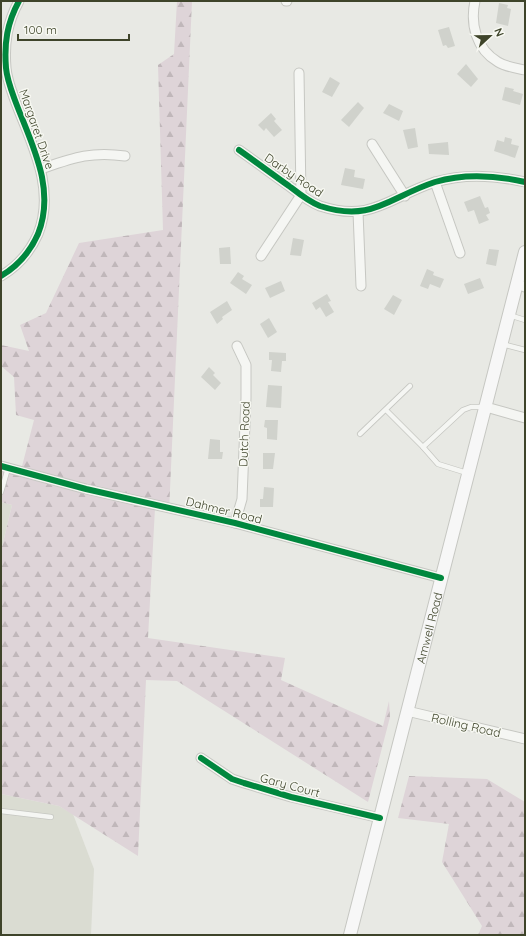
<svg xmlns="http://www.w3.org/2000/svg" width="526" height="936" viewBox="0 0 526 936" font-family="Quicksand,sans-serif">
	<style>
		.built { fill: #dadcd2 }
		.forest { fill: url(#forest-firs) }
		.building { fill: #d0d2cc }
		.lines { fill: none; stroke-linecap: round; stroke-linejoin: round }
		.service-casing { stroke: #c6c7c2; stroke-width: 6 }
		.minor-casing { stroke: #c6c7c2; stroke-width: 11 }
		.secondary-casing { stroke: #c6c7c2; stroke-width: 14 }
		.service { stroke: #f5f6f3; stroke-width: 4.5 }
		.minor { stroke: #f5f6f3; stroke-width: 9 }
		.secondary { stroke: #f7f7f7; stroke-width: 12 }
		.cycleway-casing { stroke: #f7f8f2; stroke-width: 8 }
		.cycleway { stroke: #00873e; stroke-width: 6 }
		.labels { text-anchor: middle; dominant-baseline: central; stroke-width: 3; stroke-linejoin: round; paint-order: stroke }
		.street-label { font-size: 12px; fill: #3e442a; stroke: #f7f8f2 }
	</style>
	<defs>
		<pattern id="forest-firs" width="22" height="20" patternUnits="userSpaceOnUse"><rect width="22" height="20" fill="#ded4d8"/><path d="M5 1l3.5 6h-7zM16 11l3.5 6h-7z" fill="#c0b7ba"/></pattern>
	</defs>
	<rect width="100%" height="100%" fill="#e8e9e4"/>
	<g class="built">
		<path d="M1 502 12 505 1 551Z"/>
		<path d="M1 794 59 806 73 814 94 869 91 935H1Z"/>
	</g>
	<g class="forest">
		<path d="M177 1H192L169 512 155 508 148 638 285 658 281 680 383 726 389 701 390 717 368 802 177 681 146 680 138 856 59 806 1 794V551L12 505 1 502V469L20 474 34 420 16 415 14 377 1 366V345L29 351 20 325 46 313 79 243 163 230 158 65 174 54Z"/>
		<path d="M409 776 487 779 525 802V935H478L482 926 442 862 449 824 398 818Z"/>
	</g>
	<g class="building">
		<path d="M499 3 508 5 507 8 511 9 508 26 496 23Z"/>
		<path d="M449 27 455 46 448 48 446 45 443 46 438 30Z"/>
		<path d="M466 64 478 79 471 87 457 74Z"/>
		<path d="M330 77 340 83 332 97 322 92Z"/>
		<path d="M505 87 514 89 513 91 523 94 520 105 502 100Z"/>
		<path d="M358 102 364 108 349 127 341 120Z"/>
		<path d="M389 104 403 111 399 121 383 113Z"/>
		<path d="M271 113 276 119 274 121 282 130 274 137 266 128 264 131 258 125Z"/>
		<path d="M415 128 418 147 408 149 403 130Z"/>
		<path d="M505 137 512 139 511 144 519 146 515 158 494 151 497 140 504 142Z"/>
		<path d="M448 142 449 155 429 154 428 144Z"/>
		<path d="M345 168 355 170 354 177 365 179 363 189 341 185Z"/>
		<path d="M480 196 485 208 488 207 490 213 486 215 489 220 479 224 474 210 468 212 464 202Z"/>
		<path d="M293 238 304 240 301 256 290 255Z"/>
		<path d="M230 247 231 264H220L219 248Z"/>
		<path d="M489 249 499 250 496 266 486 264Z"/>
		<path d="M427 269 434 272 433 275 444 279 440 288 430 284 428 289 420 286Z"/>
		<path d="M238 272 244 276 242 279 252 285 246 294 230 283Z"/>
		<path d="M480 278 484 288 468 294 464 284Z"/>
		<path d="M281 281 285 291 270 298 265 288Z"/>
		<path d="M327 294 331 301 328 302 334 312 326 317 320 307 316 310 312 303Z"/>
		<path d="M393 295 402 300 394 315 384 309Z"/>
		<path d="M227 301 232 310 222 317 223 319 217 324 210 312Z"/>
		<path d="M269 318 277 332 268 338 260 324Z"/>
		<path d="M269 352 286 353V361H282L281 372 271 371 272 360H269Z"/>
		<path d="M209 367 215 373 213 375 221 383 215 390 201 377Z"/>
		<path d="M268 385 282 386 281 408 266 407Z"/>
		<path d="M265 420H278L277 440 267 439V428L264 427Z"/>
		<path d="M210 439 220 440V452H223L222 459H208Z"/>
		<path d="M263 453H275L273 469H263Z"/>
		<path d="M264 487 274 488 273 507H260V499H263Z"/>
	</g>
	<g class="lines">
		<defs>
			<g id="service">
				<path d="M509 315 525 320"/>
				<path d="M502 344 525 350"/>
				<path d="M386 410 423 447"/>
				<path d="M360 434 410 386"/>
				<path d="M467 473 438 464 423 447 463 410 471 407H483"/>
				<path d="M1 492 8 468"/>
				<path d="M1 811 51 817"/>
			</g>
			<g id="minor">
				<path d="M286 1H287"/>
				<path d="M475 1C470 24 476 49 498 62 506 67 516 68 525 70"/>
				<path d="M372 144 405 196"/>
				<path d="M239 150C256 162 272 174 289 186 298 193 309 202 320 206 372 223 389 197 435 182 465 173 494 175 525 182"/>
				<path d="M41 169C73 158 91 151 125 156"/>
				<path d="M435 182 460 253"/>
				<path d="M358 212 361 286"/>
				<path d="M261 256 301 195 299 73"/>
				<path d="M1 276C18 266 30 252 38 234 56 189 32 145 16 103 12 92 7 80 6 68 4 43 7 23 19 1"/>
				<path d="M517 284 525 287"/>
				<path d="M486 407 525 418"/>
				<path d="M1 466 86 489 235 523 441 578"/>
				<path d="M235 523 242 499 246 398V365L237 346"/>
				<path d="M407 711 525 739"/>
				<path d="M201 758 232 779 244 783 291 797 380 818"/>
			</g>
			<g id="secondary">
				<path id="s1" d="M350 935 525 252"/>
			</g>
		</defs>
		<use href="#service" class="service-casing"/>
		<use href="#minor" class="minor-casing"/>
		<use href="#secondary" class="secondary-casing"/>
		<use href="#service" class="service"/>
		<use href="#minor" class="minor"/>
		<use href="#secondary" class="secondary"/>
		<defs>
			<g id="cycleway">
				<path d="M239 150C256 162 272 174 289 186 298 193 309 202 320 206 372 223 389 197 435 182 465 173 494 175 525 182"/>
				<path d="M1 276C18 266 30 252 38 234 56 189 32 145 16 103 12 92 7 80 6 68 4 43 7 23 19 1"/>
				<path d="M1 466 86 489 235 523 441 578"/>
				<path d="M201 758 232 779 244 783 291 797 380 818"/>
			</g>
		</defs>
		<use href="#cycleway" class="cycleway-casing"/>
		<use href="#cycleway" class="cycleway"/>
	</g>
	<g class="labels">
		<g class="street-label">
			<text transform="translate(37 129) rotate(71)">Margaret Drive</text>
			<text transform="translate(294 175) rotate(34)">Darby Road</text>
			<text transform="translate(244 434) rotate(-88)">Dutch Road</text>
			<text transform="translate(224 510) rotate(14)">Dahmer Road</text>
			<text stroke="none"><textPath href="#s1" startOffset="317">Amwell Road</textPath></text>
			<text transform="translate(466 725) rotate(13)">Rolling Road</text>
			<text transform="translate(290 785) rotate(15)">Gary Court</text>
		</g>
	</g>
	<rect width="526" height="936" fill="none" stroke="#3e442a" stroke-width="4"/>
	<g transform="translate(490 36) rotate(68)" stroke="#f7f8f2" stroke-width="3" paint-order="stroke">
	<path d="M0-3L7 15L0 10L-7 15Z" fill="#3e442a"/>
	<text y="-6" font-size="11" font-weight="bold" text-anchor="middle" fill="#3e442a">N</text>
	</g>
	<path d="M18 34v6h111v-6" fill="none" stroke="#3e442a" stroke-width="2"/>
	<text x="24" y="34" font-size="12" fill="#3e442a" stroke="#f7f8f2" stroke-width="3" paint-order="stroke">100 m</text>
</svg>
